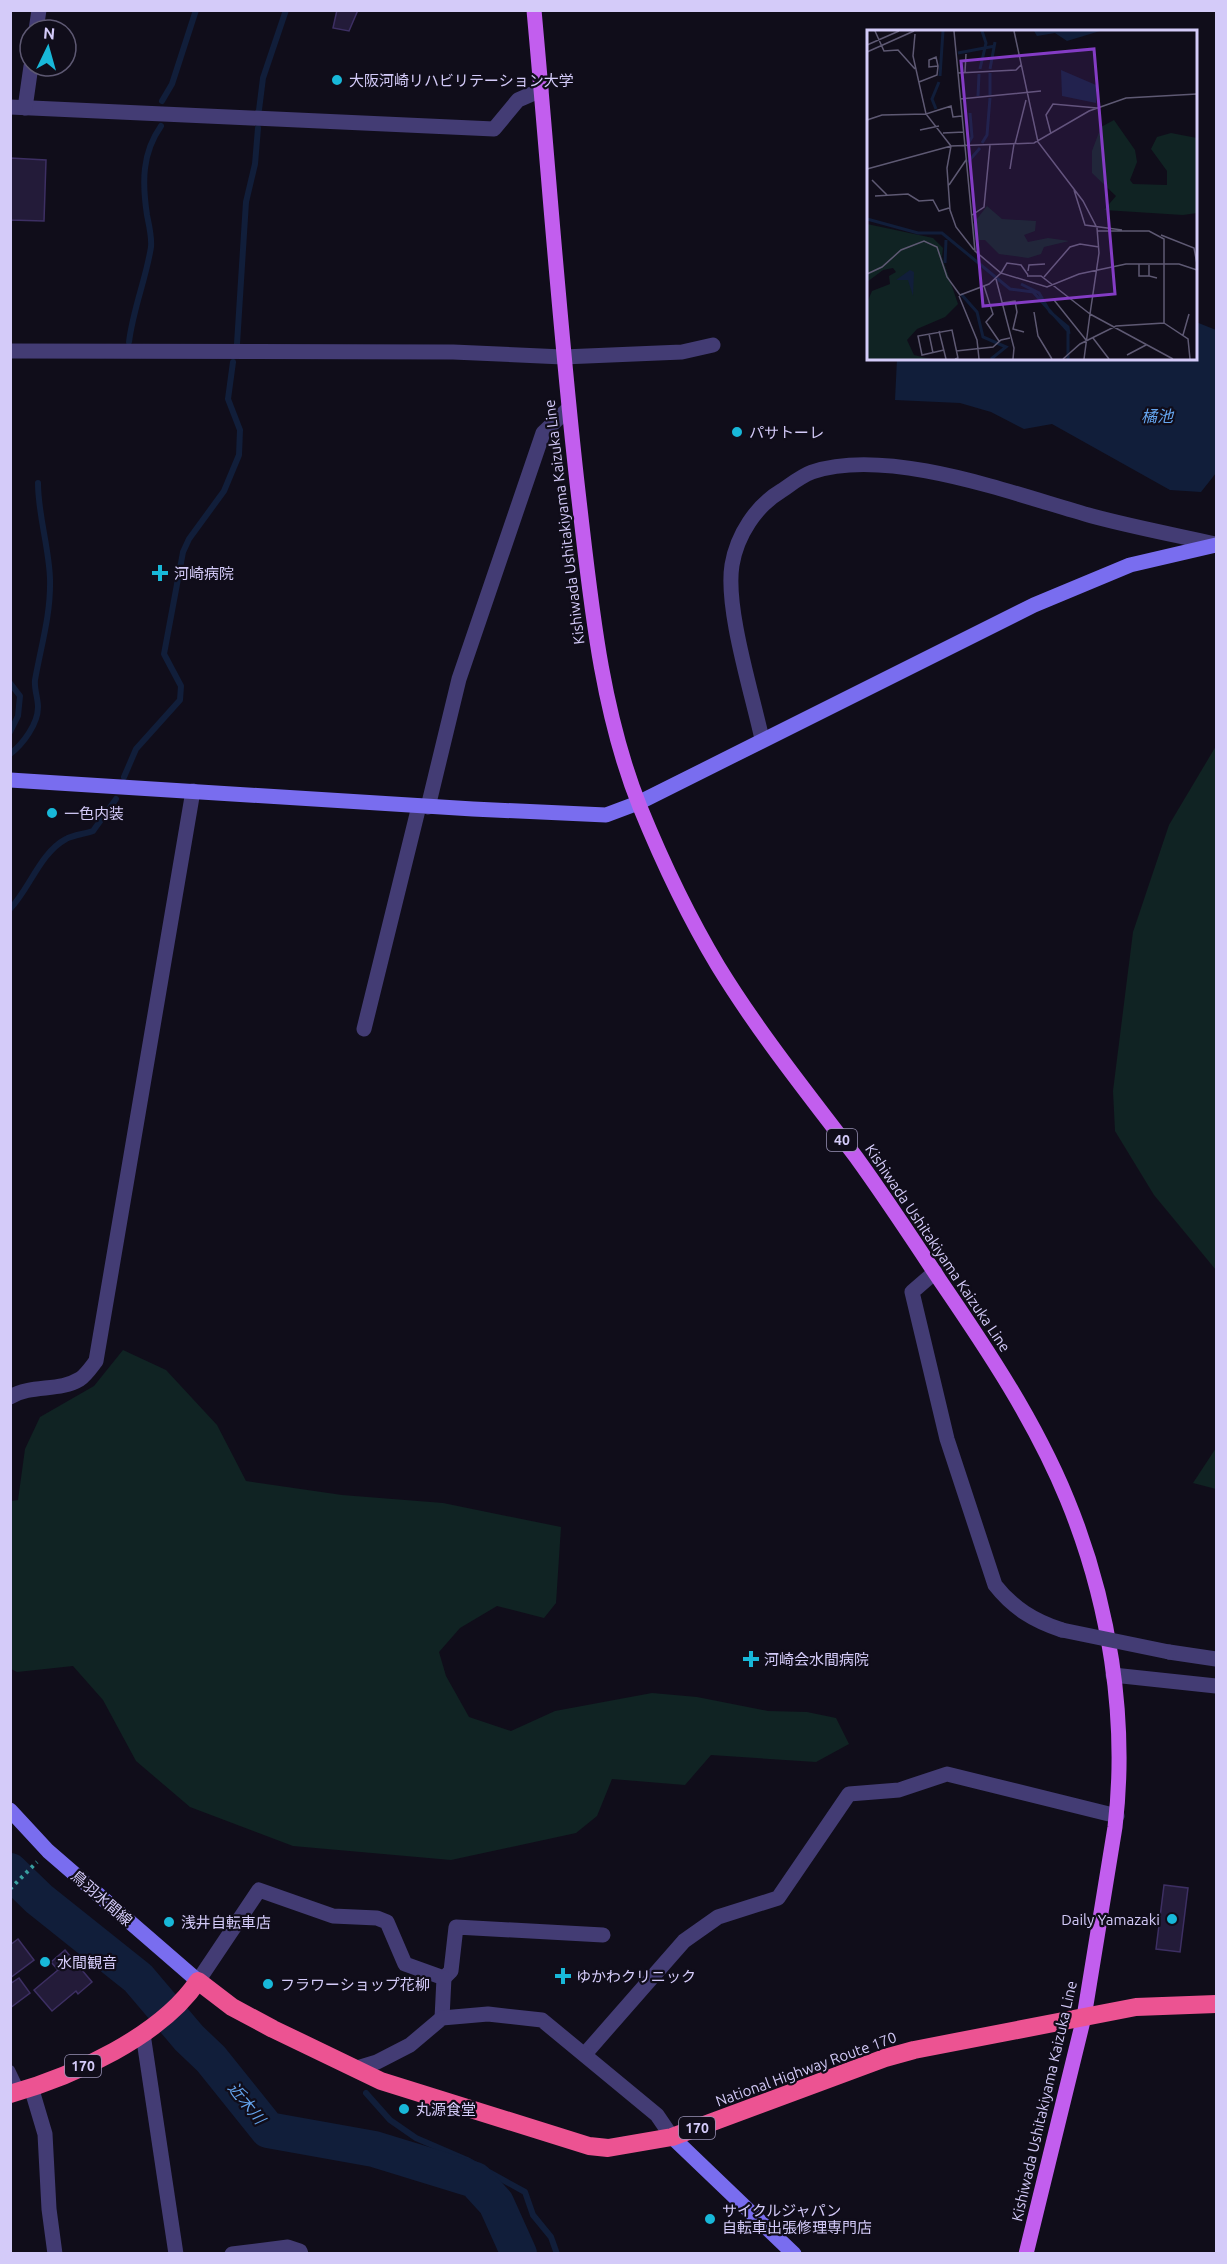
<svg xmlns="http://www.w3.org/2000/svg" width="1227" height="2264" viewBox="0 0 1227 2264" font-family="Ubuntu,'Noto Sans JP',sans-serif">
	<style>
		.green { fill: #102323 }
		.water { fill: #111e3a }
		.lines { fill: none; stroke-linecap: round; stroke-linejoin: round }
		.stream { stroke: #111e3a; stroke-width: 6 }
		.river { stroke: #111e3a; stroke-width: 36 }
		.building { fill: #231b39; stroke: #3d2f63; stroke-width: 1.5 }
		.path { stroke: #399fa0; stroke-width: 4; stroke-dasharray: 3 4.5; stroke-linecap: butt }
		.lane { stroke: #433c74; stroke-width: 10 }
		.street { stroke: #433c74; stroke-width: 15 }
		.secondary { stroke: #796def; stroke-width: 15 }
		.primary { stroke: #c25eee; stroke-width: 15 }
		.highway { stroke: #ec5392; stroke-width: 18 }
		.street-bridge { stroke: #433c74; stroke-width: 15 }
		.poi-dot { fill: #18b8d9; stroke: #100d1a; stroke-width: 2 }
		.labels { text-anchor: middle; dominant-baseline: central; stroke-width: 4.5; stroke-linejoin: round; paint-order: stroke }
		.shield { fill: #100d1a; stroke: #9992b6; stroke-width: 1.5 }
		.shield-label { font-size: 14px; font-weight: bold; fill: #d4cbf9 }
		.poi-label { font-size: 15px; fill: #d4cbf9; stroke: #100d1a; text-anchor: start }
		.street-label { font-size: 15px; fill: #d4cbf9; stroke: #100d1a }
		.water-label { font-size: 16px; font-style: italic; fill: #65a5ee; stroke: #100d1a }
		.inset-river { fill: none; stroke: #111e3a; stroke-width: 3 }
		.inset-road { fill: none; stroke: #5e5973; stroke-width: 1.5 }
		.view { fill: #843cc5; fill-opacity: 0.15; stroke: #843cc5; stroke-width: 3 }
		.inset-edge { fill: none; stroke: #d4cbf9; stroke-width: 3 }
	</style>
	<rect width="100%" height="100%" fill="#100d1a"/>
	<g class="green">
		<path d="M1216 746V1270L1154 1195 1115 1131 1113 1091 1133 932 1169 825Z"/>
		<path d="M123 1350 166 1370 217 1425 246 1481 342 1495 443 1503 561 1527 556 1603 544 1618 497 1606 460 1628 439 1652 446 1676 469 1717 511 1731 555 1711 652 1693 697 1697 768 1711 807 1712 836 1718 849 1744 816 1762 711 1755 685 1785 612 1779 597 1816 576 1833 451 1860 293 1846 190 1807 136 1761 103 1700 73 1666 17 1672 11 1669V1501L18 1500 25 1449 40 1417 94 1386Z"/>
		<path d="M1216 1448V1489L1193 1483Z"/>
	</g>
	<path class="water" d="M1196 322 1216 330V473L1201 492 1170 490 1052 424 1024 429 991 412 960 403 895 400 897 359 1196 358Z"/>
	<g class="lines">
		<g class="stream">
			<path d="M162 101 172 84 196 10"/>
			<path d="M259 110 263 78 286 10"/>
			<path d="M129 342C133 309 146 279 151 247 152 237 149 225 147 215 142 182 142 153 161 126"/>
			<path d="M237 344 246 202 255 164 258 128"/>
			<path d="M10 683 20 696 18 716 10 732"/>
			<path d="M10 754C23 744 38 724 38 707 38 698 34 689 35 680 41 646 51 614 50 579 49 547 38 515 38 483"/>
			<path d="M124 777 136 749 180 700 181 686 164 654 183 552 189 539 224 491 239 455 240 430 228 399 233 362"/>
			<path d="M10 909C30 888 40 853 66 839 73 835 85 834 93 831L116 799"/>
			<path d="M366 2093 390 2120 416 2138 467 2160 525 2192 533 2215 551 2237 557 2254"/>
		</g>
		<path class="river" d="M10 1871 39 1899 138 1978 189 2038 211 2059 268 2130 374 2149 475 2180 496 2203 519 2254"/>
	</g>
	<g class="building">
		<path d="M337 10H358L349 31 333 28Z"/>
		<path d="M10 158 46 160 44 221 10 220Z"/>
		<path d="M1164 1885 1188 1888 1180 1952 1156 1949Z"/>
		<path d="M18 1939 34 1960 10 1978V1945Z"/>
		<path d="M65 1950 92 1982 78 1994 76 1991 52 2011 34 1990 58 1970 51 1962Z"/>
		<path d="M19 1978 30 1993 10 2008V1984Z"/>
	</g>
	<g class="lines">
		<path class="path" d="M10 1889 37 1862"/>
		<path class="lane" d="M10 2070 20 2091"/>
		<g class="street">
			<path d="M36 30 39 10"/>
			<path d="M10 107 494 129 518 100 541 90"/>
			<path d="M25 108 31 66"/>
			<path d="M10 351 453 352 563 357 682 352 713 345"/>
			<path d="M762 739C752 693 725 608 732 565 737 535 756 506 781 491 790 485 801 476 812 472 889 446 1016 495 1092 516 1133 527 1175 535 1216 544"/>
			<path d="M428 807 459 679 543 433 568 409"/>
			<path d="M364 1029 419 806"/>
			<path d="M935 1272 912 1292 947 1439 995 1585C1013 1608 1034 1621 1062 1630"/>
			<path d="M10 1397C32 1384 59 1392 80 1379 86 1375 92 1366 96 1361L193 791"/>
			<path d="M1169 1652 1216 1659"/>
			<path d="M1113 1675 1216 1686"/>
			<path d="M444 1978 451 1971 456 1927 603 1935"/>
			<path d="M198 1981 259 1890 333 1916 377 1918 387 1922 405 1964 444 1978 442 2018"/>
			<path d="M143 2034 176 2254"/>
			<path d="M585 2054 684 1941 718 1917 778 1898 849 1794 899 1790 947 1774 1117 1816"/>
			<path d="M354 2069 377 2062 410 2045 442 2018 488 2014 542 2020 657 2115 672 2137"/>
			<path d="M31 2087 45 2134 49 2209 55 2254"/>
			<path d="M232 2254 288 2247 300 2251 301 2254"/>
		</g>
		<g class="secondary">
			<path d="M10 780 473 809 606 815 638 803 1034 605 1130 565 1216 545"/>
			<path d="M10 1810 48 1851 198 1981"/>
			<path d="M672 2137 794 2254"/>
		</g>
		<path class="primary" d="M534 10C549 174 560 337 579 500 591 603 601 710 640 807 662 861 688 916 718 966 759 1033 809 1095 856 1157 885 1197 912 1238 939 1279 987 1349 1035 1421 1067 1499 1109 1601 1128 1718 1115 1827L1084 2017 1026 2254"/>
		<path class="highway" d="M10 2094C74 2076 161 2036 198 1981L232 2007 273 2029 381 2081 589 2146 608 2148 672 2137 885 2058 914 2050 1136 2007 1216 2004"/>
		<path class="street-bridge" d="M1062 1630 1169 1652"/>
	</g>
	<g class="poi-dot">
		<circle cx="337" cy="80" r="6"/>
		<circle cx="737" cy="432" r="6"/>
		<path d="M157 564h6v6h6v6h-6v6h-6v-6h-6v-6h6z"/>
		<circle cx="52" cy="813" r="6"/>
		<path d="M748 1650h6v6h6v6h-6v6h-6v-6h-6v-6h6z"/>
		<circle cx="1172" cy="1919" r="6"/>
		<circle cx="169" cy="1922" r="6"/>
		<circle cx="45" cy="1962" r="6"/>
		<path d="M560 1967h6v6h6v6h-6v6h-6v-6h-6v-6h6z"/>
		<circle cx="268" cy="1984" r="6"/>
		<circle cx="404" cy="2109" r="6"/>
		<circle cx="710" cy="2219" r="6"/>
	</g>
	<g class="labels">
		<g class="shield">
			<rect x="827" y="1129" width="30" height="22" rx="4.5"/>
			<rect x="65" y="2055" width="36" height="22" rx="4.5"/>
			<rect x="679" y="2117" width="36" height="22" rx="4.5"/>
		</g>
		<g class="shield-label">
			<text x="842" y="1140">40</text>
			<text x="83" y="2066">170</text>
			<text x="697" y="2128">170</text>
		</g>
		<g class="poi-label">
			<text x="349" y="80">大阪河崎リハビリテーション大学</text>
			<text x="749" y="432">パサトーレ</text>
			<text x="174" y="573">河崎病院</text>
			<text x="64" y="813">一色内装</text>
			<text x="764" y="1659">河崎会水間病院</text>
			<text x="1160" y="1919" text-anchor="end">Daily Yamazaki</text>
			<text x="181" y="1922">浅井自転車店</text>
			<text x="57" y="1962">水間観音</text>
			<text x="576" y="1976">ゆかわクリニック</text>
			<text x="280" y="1984">フラワーショップ花柳</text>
			<text x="416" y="2109">丸源食堂</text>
			<text x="722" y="2210">サイクルジャパン<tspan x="722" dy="17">自転車出張修理専門店</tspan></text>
		</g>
		<g class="street-label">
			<text transform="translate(564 522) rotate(-97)">Kishiwada Ushitakiyama Kaizuka Line</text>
			<text transform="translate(938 1248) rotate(56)">Kishiwada Ushitakiyama Kaizuka Line</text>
			<text transform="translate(102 1898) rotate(41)">鳥羽水間線</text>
			<text transform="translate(806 2069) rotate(-20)">National Highway Route 170</text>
			<text transform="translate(1044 2101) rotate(-77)">Kishiwada Ushitakiyama Kaizuka Line</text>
		</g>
		<g class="water-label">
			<text x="1157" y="416">橘池</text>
			<text transform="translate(247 2103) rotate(51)">近木川</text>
		</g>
	</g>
	<g transform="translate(867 30)">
		<rect width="330" height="330" fill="#100d1a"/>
		<path d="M247 90 268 120 270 132 263 150 266 154 300 155V141L284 119 290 107 304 103 330 108V183L316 185 237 180 249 166 225 143V121L234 97ZM120 176 135 189 169 191 168 201 157 205 161 212 181 208 202 211 177 217 174 224 161 228 132 224 118 210H107L106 194ZM0 194 66 208 76 218 75 227 91 274 78 287 50 299 40 310 47 325 63 329H0V273L5 261 23 254 22 246 29 242 26 238 16 240 0 252Z" fill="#102323"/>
		<path d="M167 1H233L200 11 188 3 170 6ZM194 40 229 55V73L195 66ZM43 240 47 242 46 266 41 250H29Z" fill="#111e3a"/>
		<path class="inset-river" d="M91 23 128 16M113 39 119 13 115 1M123 39 128 12M73 46 76 1M123 65V43M111 66 112 44M69 79 65 69 72 52M115 113 120 105 123 68M101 114 105 107 103 83M101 132 113 118M0 189 51 203H75L143 259 166 262 201 301V329M78 233 79 210M154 254 172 263 183 282 201 297 202 304M94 264 110 282 116 307 139 317 124 329"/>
		<path class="inset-road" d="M8 1 17 21 31 20 48 39M87 1 108 221 134 243 140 233 154 235 161 245M147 1 171 112 216 171 230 198 232 223 223 284 306 329M48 4 46 26 59 84 84 116 80 138 83 180 89 197 107 220M0 15 32 1M0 22 47 1M98 42 99 24M91 43 149 40 154 35M52 52 70 45 71 36 69 27 62 30V37L71 36M93 69 174 61M0 90 15 85 59 84 84 76 86 87 95 86M53 100 72 96M76 103 97 102M184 104 179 85 186 74 230 78M148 114 159 70M0 139 84 116 167 113 222 81 259 68 330 64M143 139 147 114M5 150 20 165M82 155 99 130M207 160 218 195 255 200M8 166 41 164 52 171 66 170 72 181 82 178M105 185 117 177 123 115M294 205 327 218 330 234M272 234V246H282M282 235V246L290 248M161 241 162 235 178 234M0 244 15 237 34 220 57 211 70 217 80 247 93 265 122 254 134 243 180 257 212 244 259 234H312L330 240M160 246H174L223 284M177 247 203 217 213 214 232 217M129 249 147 318 146 329M117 256 126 284 119 292 132 311M92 266 110 310 112 329M187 270 219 310M135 273 148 271 150 282 146 299 157 302M167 282 171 306 185 329M297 293 321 309 323 329M72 301 79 329M62 304 66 323M316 305 322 284M226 308 242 329M77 320 55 325 51 306 85 300 91 328 88 329M89 321 126 317 134 310 143 308M260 325 279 315M196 329 213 314 249 296 297 293V209L282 201H230M217 329 223 284"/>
		<path class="view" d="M227 19 248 264 116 276 94 31Z"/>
		<rect width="330" height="330" class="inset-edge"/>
	</g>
	<rect width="1227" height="2264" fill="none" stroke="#d4cbf9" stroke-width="24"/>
	<g transform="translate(48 48) rotate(5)"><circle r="28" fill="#100d1a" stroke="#5e5973" stroke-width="1.5"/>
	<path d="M0-4.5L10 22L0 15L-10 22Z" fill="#18b8d9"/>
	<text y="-9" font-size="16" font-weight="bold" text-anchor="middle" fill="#d4cbf9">N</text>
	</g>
</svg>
